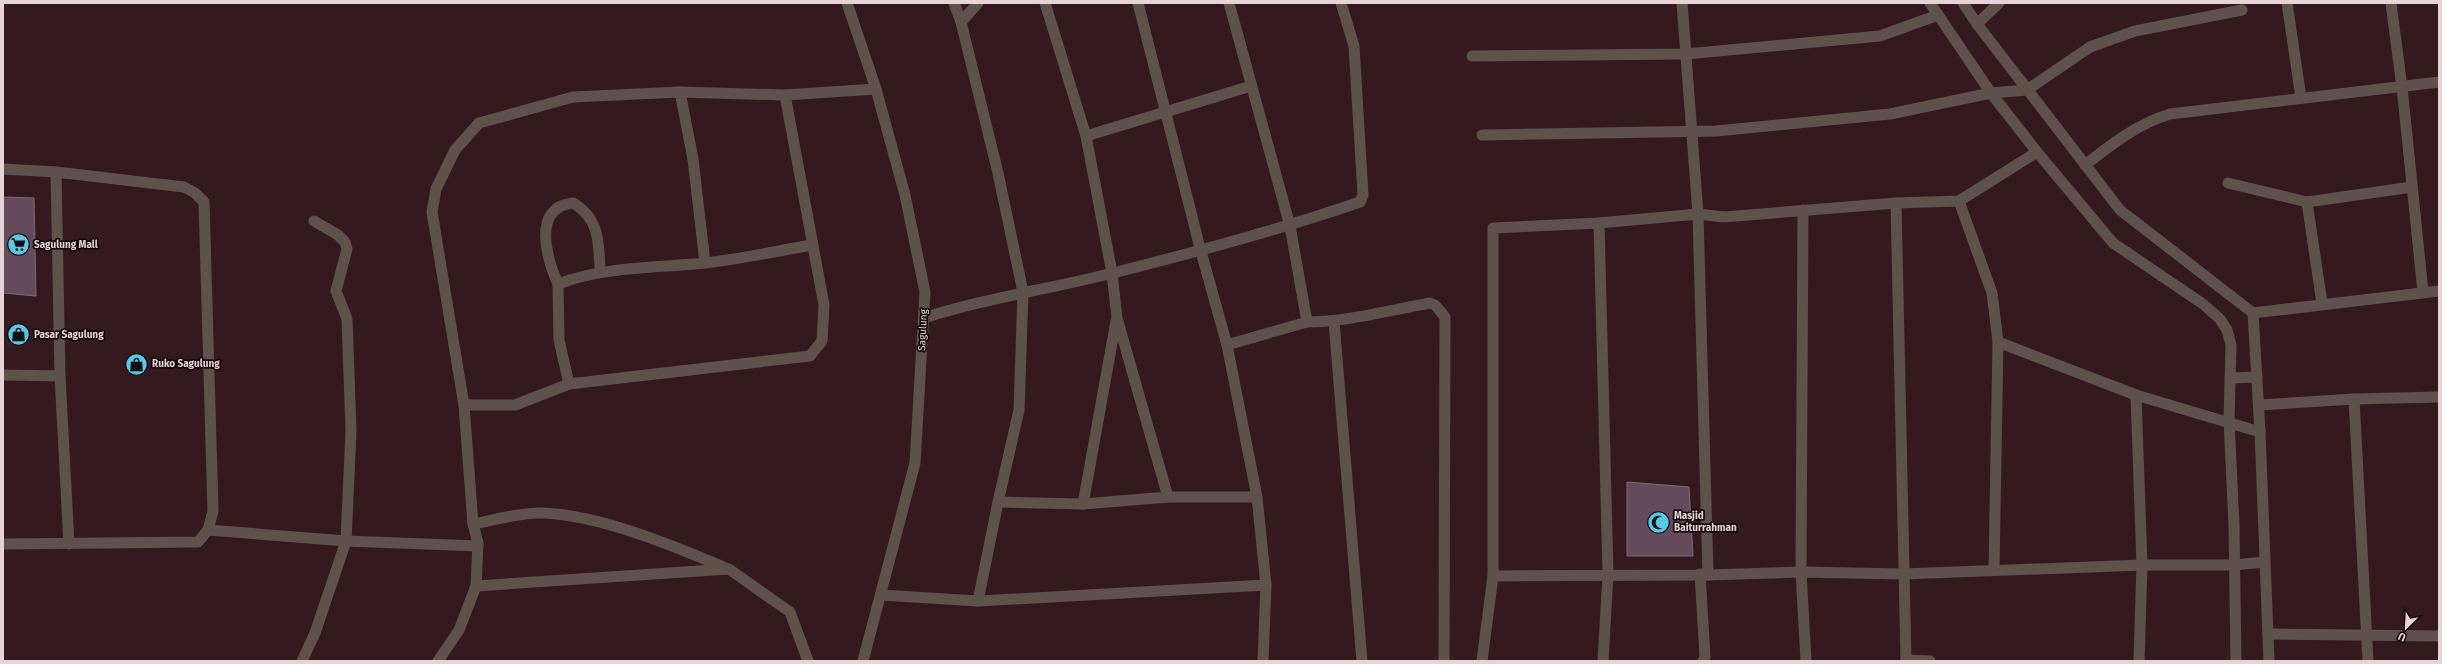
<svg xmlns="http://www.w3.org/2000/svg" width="2442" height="664" viewBox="0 0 2442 664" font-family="'Fira Sans',sans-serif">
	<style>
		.building { fill: #654c5d; stroke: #83687a }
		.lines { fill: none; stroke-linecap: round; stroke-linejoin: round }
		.service { stroke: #5f524d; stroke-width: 11 }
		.minor { stroke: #5f524d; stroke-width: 11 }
		.tertiary { stroke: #5f524d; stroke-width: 11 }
		.labels { text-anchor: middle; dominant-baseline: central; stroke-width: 3.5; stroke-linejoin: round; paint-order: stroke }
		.poi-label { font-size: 10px; font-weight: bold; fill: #e6d3d5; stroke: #14080a; text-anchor: start }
		.street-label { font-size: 10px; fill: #e6d3d5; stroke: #14080a }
	</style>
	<rect width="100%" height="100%" fill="#34191e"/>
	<g class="building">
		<path d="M3 197 34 198 36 296 3 293Z"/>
		<path d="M1627 482 1689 487 1693 556H1627Z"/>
	</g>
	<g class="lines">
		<g class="service">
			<path d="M3 169 56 172 184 187 195 193 204 202 213 511 208 530 198 542 3 544"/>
			<path d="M56 172 60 376 69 544"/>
			<path d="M3 375 60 376"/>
		</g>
		<g class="minor">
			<path d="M847 3 876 89 905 195 925 292 915 463 863 661"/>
			<path d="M954 3 961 22"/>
			<path d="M978 3 961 22 998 173 1023 292 1019 410 998 502"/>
			<path d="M1138 3 1200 248 1227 345"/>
			<path d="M1229 3 1290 226 1307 322C1347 322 1390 310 1430 303L1435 305 1445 317 1444 661"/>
			<path d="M1682 3 1698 214 1708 575"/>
			<path d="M2287 3 2301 98"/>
			<path d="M2391 3 2402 87 2423 292"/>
			<path d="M1977 24 1999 3"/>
			<path d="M1472 56 1686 54 1880 36 1938 15"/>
			<path d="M680 92 693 159 705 263"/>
			<path d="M1482 135 1716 131 1890 114 1991 93 2027 90 2090 47 2135 31 2242 10"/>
			<path d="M1086 136 1251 86"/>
			<path d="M2085 165C2112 144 2137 124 2170 114L2439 82"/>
			<path d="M2228 183 2307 202"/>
			<path d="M1959 201 1992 293 1998 342 1994 570"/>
			<path d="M1896 203 1906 661"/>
			<path d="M1803 210 1801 572 1806 661"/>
			<path d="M1599 223 1608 574 1603 661"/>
			<path d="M558 284C547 259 531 207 573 203 600 218 599 245 600 272"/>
			<path d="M2322 303 2307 202 2412 187"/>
			<path d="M2253 313 2439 291"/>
			<path d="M924 318C986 298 1050 289 1113 273 1196 252 1279 230 1360 202L1363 195 1354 46 1341 3"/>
			<path d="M1334 322 1362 661"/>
			<path d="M1998 342 2136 395 2260 432"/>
			<path d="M569 384 559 340 558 284C606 266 655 268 705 263 741 259 777 251 812 245"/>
			<path d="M2136 395 2142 565 2139 661"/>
			<path d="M2354 399 2368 661"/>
			<path d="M464 405H515L569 384 810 356 822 341 824 305 785 95"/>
			<path d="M2259 405 2354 399 2439 397"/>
			<path d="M1168 497H1257"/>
			<path d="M1083 504 1116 321"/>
			<path d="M473 524C494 520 518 513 539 513 595 513 674 546 726 568"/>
			<path d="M208 530 346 541 478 546"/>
			<path d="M1700 574 1705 657 1703 661"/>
			<path d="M1493 576 1708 575 1801 572 1903 574 2142 565H2234L2264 562"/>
			<path d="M476 586 729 569 790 612 808 661"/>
			<path d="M881 595 978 601 1266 585"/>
			<path d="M978 601 998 502 1083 504 1168 497 1117 318 1112 273 1086 136 1045 3"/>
			<path d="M2268 634 2439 636"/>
			<path d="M1906 660 1930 661"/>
			<path d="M302 661 315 633 346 541 351 431 347 319 336 291 347 249 345 242 338 235 314 221"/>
			<path d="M438 661 459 630 476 586 478 543 473 524 464 405 432 212 436 189 455 150 479 123 573 97 680 92 785 95 876 89"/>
			<path d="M1263 661 1266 585 1257 497 1227 345 1307 322"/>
			<path d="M1482 661 1493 576V228L1599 223 1698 214 1724 217 1896 203 1959 201 2037 152"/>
		</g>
		<g class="tertiary">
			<path d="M1930 3 1991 93 2037 152 2113 243 2203 304 2220 319 2227 330 2231 345 2229 421 2234 525 2236 661"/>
			<path d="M1963 3 1977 24 2120 210 2253 313 2260 432 2269 661"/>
			<path d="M2230 378 2257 377"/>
		</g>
	</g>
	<defs>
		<symbol id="supermarket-disc" viewBox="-11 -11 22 22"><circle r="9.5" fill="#59c8e5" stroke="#14080a"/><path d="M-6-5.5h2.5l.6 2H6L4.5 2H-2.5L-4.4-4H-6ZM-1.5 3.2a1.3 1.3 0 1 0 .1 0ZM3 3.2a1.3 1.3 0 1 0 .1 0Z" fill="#111"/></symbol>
		<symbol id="shop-disc" viewBox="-11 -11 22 22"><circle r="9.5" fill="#59c8e5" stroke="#14080a"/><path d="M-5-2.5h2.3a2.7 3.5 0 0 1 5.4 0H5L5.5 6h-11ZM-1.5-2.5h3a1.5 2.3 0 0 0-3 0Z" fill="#111"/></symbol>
		<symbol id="mosque-disc" viewBox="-11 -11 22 22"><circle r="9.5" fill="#59c8e5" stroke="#14080a"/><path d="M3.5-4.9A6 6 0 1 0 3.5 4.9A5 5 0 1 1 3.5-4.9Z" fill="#111"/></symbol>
	</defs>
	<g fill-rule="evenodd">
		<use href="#supermarket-disc" x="6" y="232" width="25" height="25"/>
		<use href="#shop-disc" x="6" y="322" width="25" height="25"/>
		<use href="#shop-disc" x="124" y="352" width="25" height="25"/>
		<use href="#mosque-disc" x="1646" y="510" width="25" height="25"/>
	</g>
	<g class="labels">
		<g class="poi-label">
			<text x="34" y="245">Sagulung Mall</text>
			<text x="34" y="335">Pasar Sagulung</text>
			<text x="152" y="364">Ruko Sagulung</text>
			<text x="1674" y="516">Masjid<tspan x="1674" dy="12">Baiturrahman</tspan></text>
		</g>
		<g class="street-label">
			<text transform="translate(923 330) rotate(-87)">Sagulung</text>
		</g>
	</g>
	<rect width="2442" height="664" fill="none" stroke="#e6d3d5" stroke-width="8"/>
	<g transform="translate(2406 628) rotate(204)" stroke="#14080a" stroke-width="3" paint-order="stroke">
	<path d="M0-3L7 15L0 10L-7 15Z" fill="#e6d3d5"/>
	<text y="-6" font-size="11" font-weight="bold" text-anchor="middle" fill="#e6d3d5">U</text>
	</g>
</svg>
